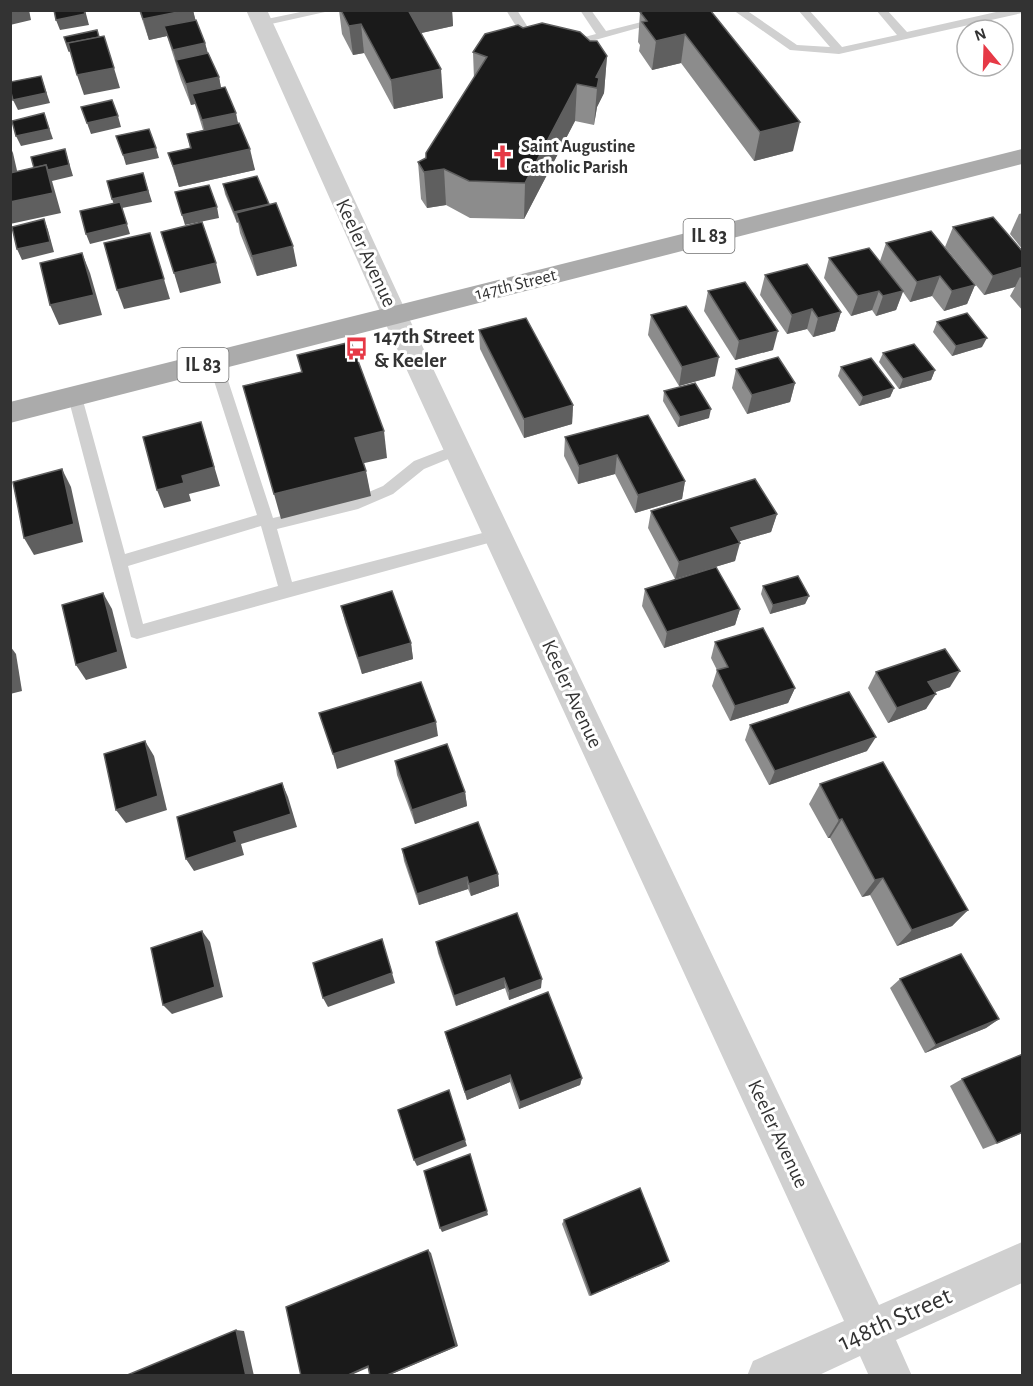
<svg xmlns="http://www.w3.org/2000/svg" width="1033" height="1386" viewBox="0 0 1033 1386" font-family="'Alegreya Sans',sans-serif">
	<style>
		.lines { fill: none; stroke-linecap: round; stroke-linejoin: round }
		.lane { fill: #d0d0d0; fill-rule: evenodd }
		.street { fill: #d0d0d0; fill-rule: evenodd }
		.primary { fill: #ababab; fill-rule: evenodd }
		.wall { fill: #8c8c8c }
		.shaded-wall { fill: #5f5f5f }
		.building { fill: #1a1a1a; stroke: #5f5f5f; stroke-width: 1.5 }
		.labels { text-anchor: middle; dominant-baseline: central; stroke-width: 6; stroke-linejoin: round; paint-order: stroke }
		.far-poi-label { font-size: 18px; font-weight: bold; fill: #333; stroke: #fff; text-anchor: start }
		.far-street-label { font-size: 18px; fill: #333; stroke: #fff }
		.shield { fill: #fff; stroke: #707070; stroke-width: 1.5 }
		.shield-label { font-size: 20px; font-weight: bold; fill: #333 }
		.street-label { font-size: 21px; fill: #333; stroke: #fff }
		.poi-label { font-size: 21px; font-weight: bold; fill: #333; stroke: #fff; text-anchor: start }
		.near-street-label { font-size: 26px; fill: #333; stroke: #fff }
	</style>
	<rect width="100%" height="100%" fill="#fff"/>
	<g class="lines">
		<g class="lane">
			<path d="M310 10H334L262 26 257 23 262 20Z"/>
			<path d="M506 10H517L539 45 537 47H529Z"/>
			<path d="M580 10H591L606 31 669 15 665 10H677L681 16 570 47H562V43L596 34Z"/>
			<path d="M733 10H746L797 45 830 47 798 10H809L842 47 897 35 876 10H887L907 32 1005 10H1022V13L839 54 790 50Z"/>
			<path d="M215 357 222 362 273 518 350 500 383 486 414 461 458 444 463 445 465 449 463 453 424 469 393 494 358 509 277 529 292 582 498 529 503 531 506 535 503 539 137 639 131 637 68 397 75 392 82 397 125 554 257 515 208 362ZM261 526 278 586 143 624 128 566Z"/>
		</g>
		<path class="street" d="M246 10H267L408 316 879 1305 1022 1242V1283L896 1340 912 1376H869L860 1356 817 1376H747L753 1361 844 1321 382 316Z"/>
		<path class="primary" d="M1022 149V164L10 423V402Z"/>
	</g>
	<g class="wall">
		<path d="M139 10H193L195 20 205 43 208 53 219 77 221 88 238 123 255 170 179 187 168 153 190 148 187 134 203 130 195 104 191 105 181 80 167 36 149 40Z"/>
		<path d="M339 10H452L453 26 421 33 443 98 394 109 364 53 353 55 342 34Z"/>
		<path d="M710 10 793 151 754 161 681 63 652 70 639 51 640 45 638 42 640 12Z"/>
		<path d="M523 28 607 56 604 93 597 107 594 125 575 121 524 219 470 218 446 205 427 208 421 199 418 162 426 158 474 79 473 52Z"/>
		<path d="M223 184 269 205 297 266 257 276 240 233 238 222 237 223 225 194Z"/>
		<path d="M1023 213V250L1010 234 1019 214Z"/>
		<path d="M953 227 1023 252V311L1010 296 1015 287 984 295 945 247Z"/>
		<path d="M886 243 975 285 967 304 944 311 932 296 910 302 903 292 896 310 876 316 872 310 851 316 824 278 829 258 880 261Z"/>
		<path d="M765 275 841 312 835 331 813 337 807 329 787 334 760 295Z"/>
		<path d="M708 291 773 350 735 360 704 311Z"/>
		<path d="M651 315 715 376 679 386 648 335Z"/>
		<path d="M937 322 982 347 952 356 933 332Z"/>
		<path d="M479 330 573 405 572 424 524 438 480 349Z"/>
		<path d="M883 353 935 370 931 380 899 389 879 362Z"/>
		<path d="M841 367 894 388 890 397 859 406 838 376Z"/>
		<path d="M736 369 795 383 790 402 747 414 732 388Z"/>
		<path d="M664 391 709 418 678 427 663 401Z"/>
		<path d="M648 415 685 481 682 499 635 513 615 474 578 484 564 456 565 437Z"/>
		<path d="M651 511 777 514 771 532 739 541 735 561 675 579 648 528Z"/>
		<path d="M763 586 809 596 805 604 770 614 761 594Z"/>
		<path d="M645 589 740 609 735 625 664 648 642 606Z"/>
		<path d="M341 606 411 643 413 659 362 674 345 622Z"/>
		<path d="M715 642 795 688 788 703 730 721 712 686 717 670 711 658Z"/>
		<path d="M876 672 950 687 934 692 926 709 888 723 868 688Z"/>
		<path d="M750 725 867 751 769 785 745 740Z"/>
		<path d="M395 761 465 792 467 806 415 824 397 775Z"/>
		<path d="M820 784 968 910 952 926 897 946 870 895 862 897 830 838H828L809 804Z"/>
		<path d="M402 849 498 874 499 886 471 896 468 889 419 905 404 861Z"/>
		<path d="M436 942 541 988 509 1000 505 988 456 1006 438 953Z"/>
		<path d="M900 979 999 1019 986 1028 925 1053 890 988Z"/>
		<path d="M445 1032 582 1078 580 1085 519 1109 510 1082 467 1100 447 1040Z"/>
		<path d="M962 1079 1023 1133 983 1149 950 1086Z"/>
		<path d="M564 1220 665 1264 589 1296 562 1224Z"/>
	</g>
	<g class="shaded-wall">
		<path d="M25 10H29L31 20 10 25V13Z"/>
		<path d="M85 10 89 25 60 30 56 20Z"/>
		<path d="M188 10H193L198 30 164 26 167 36 149 40 143 19Z"/>
		<path d="M406 10H452L453 26 408 36Z"/>
		<path d="M361 24 364 53 353 55 349 26Z"/>
		<path d="M685 34 681 63 652 70 656 41Z"/>
		<path d="M205 43 210 63 176 60 173 50Z"/>
		<path d="M607 56 604 93 597 107 594 125 597 88 596 77Z"/>
		<path d="M114 68 120 88 84 95 77 75Z"/>
		<path d="M441 69 443 98 394 109 391 80Z"/>
		<path d="M41 76 50 103 18 110 13 100Z"/>
		<path d="M219 77 223 98 192 94 195 104 191 105 186 84Z"/>
		<path d="M577 84 575 121 524 219 525 183Z"/>
		<path d="M44 113 53 139 21 146 16 136Z"/>
		<path d="M236 113 240 133 207 141 202 120Z"/>
		<path d="M118 116 121 127 91 134 87 123Z"/>
		<path d="M800 122 793 151 754 161 760 132Z"/>
		<path d="M10 146 13 153 18 175 10 176Z"/>
		<path d="M156 148 159 158 126 165 123 155Z"/>
		<path d="M65 149 73 176 52 181 61 213 10 224V202L35 173Z"/>
		<path d="M250 149 255 170 179 187 173 166Z"/>
		<path d="M444 169 446 205 427 208 424 172Z"/>
		<path d="M143 173 152 202 122 208 130 234 90 244 86 234 116 210 112 199Z"/>
		<path d="M269 204 236 213 238 222 237 223 234 212Z"/>
		<path d="M217 207 219 218 185 225 182 215Z"/>
		<path d="M44 219 48 230 54 252 22 260 17 249Z"/>
		<path d="M150 233 170 299 124 309 117 290Z"/>
		<path d="M293 246 297 266 257 276 252 256Z"/>
		<path d="M82 253 90 273 102 315 59 325 50 305Z"/>
		<path d="M216 263 221 283 180 293 174 273Z"/>
		<path d="M1023 267V280L1020 277 1015 287 984 295 993 276Z"/>
		<path d="M940 276 932 296 910 302 917 282Z"/>
		<path d="M975 285 967 304 944 311 952 291Z"/>
		<path d="M879 291 872 310 851 316 858 296Z"/>
		<path d="M903 291 896 310 876 316 883 296Z"/>
		<path d="M812 309 807 329 787 334 792 315Z"/>
		<path d="M841 312 835 331 813 337 818 318Z"/>
		<path d="M778 331 773 350 735 360 739 341Z"/>
		<path d="M987 338 982 347 952 356 956 346Z"/>
		<path d="M719 357 715 376 679 386 682 367Z"/>
		<path d="M935 370 931 380 899 389 903 379Z"/>
		<path d="M795 383 790 402 747 414 752 395Z"/>
		<path d="M894 388 890 397 859 406 863 397Z"/>
		<path d="M573 405 572 424 524 438V419Z"/>
		<path d="M711 409 709 418 678 427 680 417Z"/>
		<path d="M201 422 220 486 189 494 191 501 164 508 157 490 182 476Z"/>
		<path d="M384 431 387 458 360 464 355 438Z"/>
		<path d="M617 455 615 474 578 484 579 466Z"/>
		<path d="M62 469 71 487 83 542 34 555 24 538Z"/>
		<path d="M366 471 371 496 281 519 274 494Z"/>
		<path d="M685 481 682 499 635 513 638 495Z"/>
		<path d="M777 514 771 532 727 545 731 528Z"/>
		<path d="M740 543 735 561 675 579 679 562Z"/>
		<path d="M103 593 112 609 127 668 86 680 76 665Z"/>
		<path d="M809 596 805 604 770 614 773 605Z"/>
		<path d="M740 609 735 625 664 648 667 632Z"/>
		<path d="M411 643 413 659 362 674 358 658Z"/>
		<path d="M10 646 16 654 22 691 10 694Z"/>
		<path d="M960 671 950 687 919 698 928 682Z"/>
		<path d="M795 688 788 703 730 721 735 706Z"/>
		<path d="M936 694 926 709 888 723 897 708Z"/>
		<path d="M436 722 438 736 337 769 333 754Z"/>
		<path d="M876 737 867 751 769 785 775 771Z"/>
		<path d="M145 741 154 756 167 810 126 823 116 810Z"/>
		<path d="M282 783 288 797 297 827 241 844 244 855 194 871 186 859Z"/>
		<path d="M465 792 467 806 415 824 412 810Z"/>
		<path d="M842 819 830 838H828L839 820Z"/>
		<path d="M498 874 499 886 471 896 469 884Z"/>
		<path d="M467 877 468 889 419 905 417 894Z"/>
		<path d="M883 878 870 895 862 897 875 880Z"/>
		<path d="M968 910 952 926 897 946 912 930Z"/>
		<path d="M202 931 210 942 223 997 172 1014 163 1005Z"/>
		<path d="M382 939 395 983 328 1007 323 998Z"/>
		<path d="M504 978 505 988 456 1006 454 996Z"/>
		<path d="M542 979 541 988 509 1000V991Z"/>
		<path d="M999 1019 986 1028 925 1053 936 1045Z"/>
		<path d="M510 1075V1082L467 1100 465 1092Z"/>
		<path d="M582 1078 580 1085 519 1109 520 1102Z"/>
		<path d="M465 1140 467 1146 417 1166 414 1160Z"/>
		<path d="M487 1211 488 1215 442 1232 440 1228Z"/>
		<path d="M428 1250 431 1253 458 1346 387 1376H385Z"/>
		<path d="M669 1261 665 1264 589 1296 591 1295Z"/>
		<path d="M236 1330 244 1331 254 1376H246Z"/>
		<path d="M368 1366H372L349 1376H346Z"/>
	</g>
	<g class="building">
		<path d="M10 10H25L10 13Z"/>
		<path d="M54 10H84L85 14 56 20Z"/>
		<path d="M140 10H188L143 19Z"/>
		<path d="M341 10H408L441 69 391 80 361 24 349 26Z"/>
		<path d="M649 10H710L800 122 760 132 685 34 656 41 642 22 647 21 640 12Z"/>
		<path d="M196 20 205 43 173 50 164 26Z"/>
		<path d="M542 23 580 32 590 41H597L607 56 596 77 599 78 597 88 577 84 525 183 469 181 444 169 424 172 418 162 426 158V153L487 57 473 52 485 34 518 25 523 28Z"/>
		<path d="M97 30 99 37 68 43 70 51H69L64 37Z"/>
		<path d="M104 36 114 68 77 75 68 43Z"/>
		<path d="M208 53 219 77 186 84 176 60Z"/>
		<path d="M41 76 46 93 13 100 10 89V82Z"/>
		<path d="M225 87 236 113 202 120 192 94Z"/>
		<path d="M112 100 118 116 87 123 81 107Z"/>
		<path d="M44 113 49 129 16 136 12 121Z"/>
		<path d="M239 123 250 149 173 166 168 153 191 148 187 134Z"/>
		<path d="M149 129 156 148 123 155 116 136Z"/>
		<path d="M65 149 69 165 48 170 46 165 34 168 31 157Z"/>
		<path d="M46 165 53 193 10 202V173Z"/>
		<path d="M143 173 148 191 112 199 107 181Z"/>
		<path d="M257 176 269 204 234 212 223 184Z"/>
		<path d="M209 185 217 207 182 215 175 192Z"/>
		<path d="M120 202 127 224 86 234 80 211Z"/>
		<path d="M276 203 293 246 252 256 236 213Z"/>
		<path d="M993 217 1023 252V267L993 276 953 227Z"/>
		<path d="M44 219 50 242 17 249 12 227Z"/>
		<path d="M202 222 216 263 174 273 161 232Z"/>
		<path d="M931 231 975 285 952 291 940 276 917 282 886 243Z"/>
		<path d="M150 233 164 279 117 290 104 243Z"/>
		<path d="M869 248 903 291 883 296 879 291 858 296 829 258Z"/>
		<path d="M82 253 94 295 50 305 40 263Z"/>
		<path d="M807 264 841 312 818 318 812 309 792 315 765 275Z"/>
		<path d="M745 282 778 331 739 341 708 291Z"/>
		<path d="M686 306 719 357 682 367 651 315Z"/>
		<path d="M967 313 987 338 956 346 937 322Z"/>
		<path d="M526 318 573 405 524 419 479 330Z"/>
		<path d="M351 342 384 431 355 438 366 471 274 494 243 386 302 372 297 355Z"/>
		<path d="M914 344 935 370 903 379 883 353Z"/>
		<path d="M778 357 795 383 752 395 736 369Z"/>
		<path d="M871 358 894 388 863 397 841 367Z"/>
		<path d="M695 383 711 409 680 417 664 391Z"/>
		<path d="M648 415 685 481 638 495 617 455 579 466 565 437Z"/>
		<path d="M201 422 214 467 182 476 184 483 157 490 143 437Z"/>
		<path d="M62 469 74 524 24 538 13 482Z"/>
		<path d="M755 479 777 514 731 528 740 543 679 562 651 511Z"/>
		<path d="M716 567 740 609 667 632 645 589Z"/>
		<path d="M798 576 809 596 773 605 763 586Z"/>
		<path d="M392 591 411 643 358 658 341 606Z"/>
		<path d="M103 593 118 652 76 665 62 605Z"/>
		<path d="M763 628 795 688 735 706 717 670 728 667 715 642Z"/>
		<path d="M945 649 960 671 928 682 936 694 897 708 876 672Z"/>
		<path d="M421 682 436 722 333 754 319 713Z"/>
		<path d="M849 692 876 737 775 771 750 725Z"/>
		<path d="M145 741 158 796 116 810 104 754Z"/>
		<path d="M447 744 465 792 412 810 395 761Z"/>
		<path d="M883 762 968 910 912 930 883 878 875 880 842 819 839 820 820 784Z"/>
		<path d="M282 783 291 814 234 832 237 842 186 859 177 817Z"/>
		<path d="M478 822 498 874 469 884 467 877 417 894 402 849Z"/>
		<path d="M517 913 542 979 509 991 504 978 454 996 436 942Z"/>
		<path d="M202 931 215 987 163 1005 151 948Z"/>
		<path d="M382 939 392 973 323 998 313 963Z"/>
		<path d="M961 954 999 1019 936 1045 900 979Z"/>
		<path d="M548 992 582 1078 520 1102 510 1075 465 1092 445 1032Z"/>
		<path d="M1023 1054V1132L997 1143 962 1079Z"/>
		<path d="M449 1090 465 1140 414 1160 398 1110Z"/>
		<path d="M470 1154 487 1211 440 1228 424 1171Z"/>
		<path d="M640 1188 669 1261 591 1295 564 1220Z"/>
		<path d="M428 1250 456 1346 385 1376H370L368 1366 346 1376H301L286 1307Z"/>
		<path d="M236 1330 246 1376H125Z"/>
	</g>
	<defs>
		<symbol id="church-bare" viewBox="-9 -9 18 18"><path d="M-1.2-6h2.4v3.5h3.3v2.4h-3.3V6h-2.4V-.1h-3.3v-2.4h3.3Z" fill="#e63946" stroke="#fff" stroke-width="2.5" paint-order="stroke"/></symbol>
		<symbol id="bus-bare" viewBox="-9 -9 18 18"><path d="M-5-6H5V4H4V6H2V4H-2V6H-4V4H-5ZM-3.5-4V0h7V-4ZM-3.5 1.2v1.5H-2V1.2ZM2 1.2v1.5H3.5V1.2Z" fill="#e63946" stroke="#fff" stroke-width="2.5" paint-order="stroke"/></symbol>
	</defs>
	<g fill-rule="evenodd">
		<use href="#church-bare" x="486" y="140" width="33" height="33"/>
		<use href="#bus-bare" x="340" y="332" width="33" height="33"/>
	</g>
	<g class="labels">
		<g class="far-poi-label">
			<text x="521" y="147">Saint Augustine<tspan x="521" dy="21">Catholic Parish</tspan></text>
		</g>
		<g class="far-street-label">
			<text transform="translate(516 285) rotate(-14)">147th Street</text>
		</g>
		<g class="shield">
			<rect x="683.5" y="219" width="51" height="34" rx="4.5"/>
			<rect x="177.5" y="348" width="51" height="34" rx="4.5"/>
		</g>
		<g class="shield-label">
			<text x="709" y="236">IL 83</text>
			<text x="203" y="365">IL 83</text>
		</g>
		<g class="street-label">
			<text transform="translate(366 253) rotate(65)">Keeler Avenue</text>
			<text transform="translate(572 694) rotate(65)">Keeler Avenue</text>
			<text transform="translate(778 1134) rotate(65)">Keeler Avenue</text>
		</g>
		<g class="poi-label">
			<text x="374" y="336">147th Street<tspan x="374" dy="24">&amp; Keeler</tspan></text>
		</g>
		<g class="near-street-label">
			<text transform="translate(895 1319) rotate(-24)">148th Street</text>
		</g>
	</g>
	<rect width="1033" height="1386" fill="none" stroke="#333333" stroke-width="24"/>
	<g transform="translate(985 48) rotate(341)"><circle r="28" fill="#ffffff" stroke="#adadad" stroke-width="1.5"/>
	<path d="M0-4.5L10 22L0 15L-10 22Z" fill="#e63946"/>
	<text y="-9" font-size="16" font-weight="bold" text-anchor="middle" fill="#333333">N</text>
	</g>
</svg>
